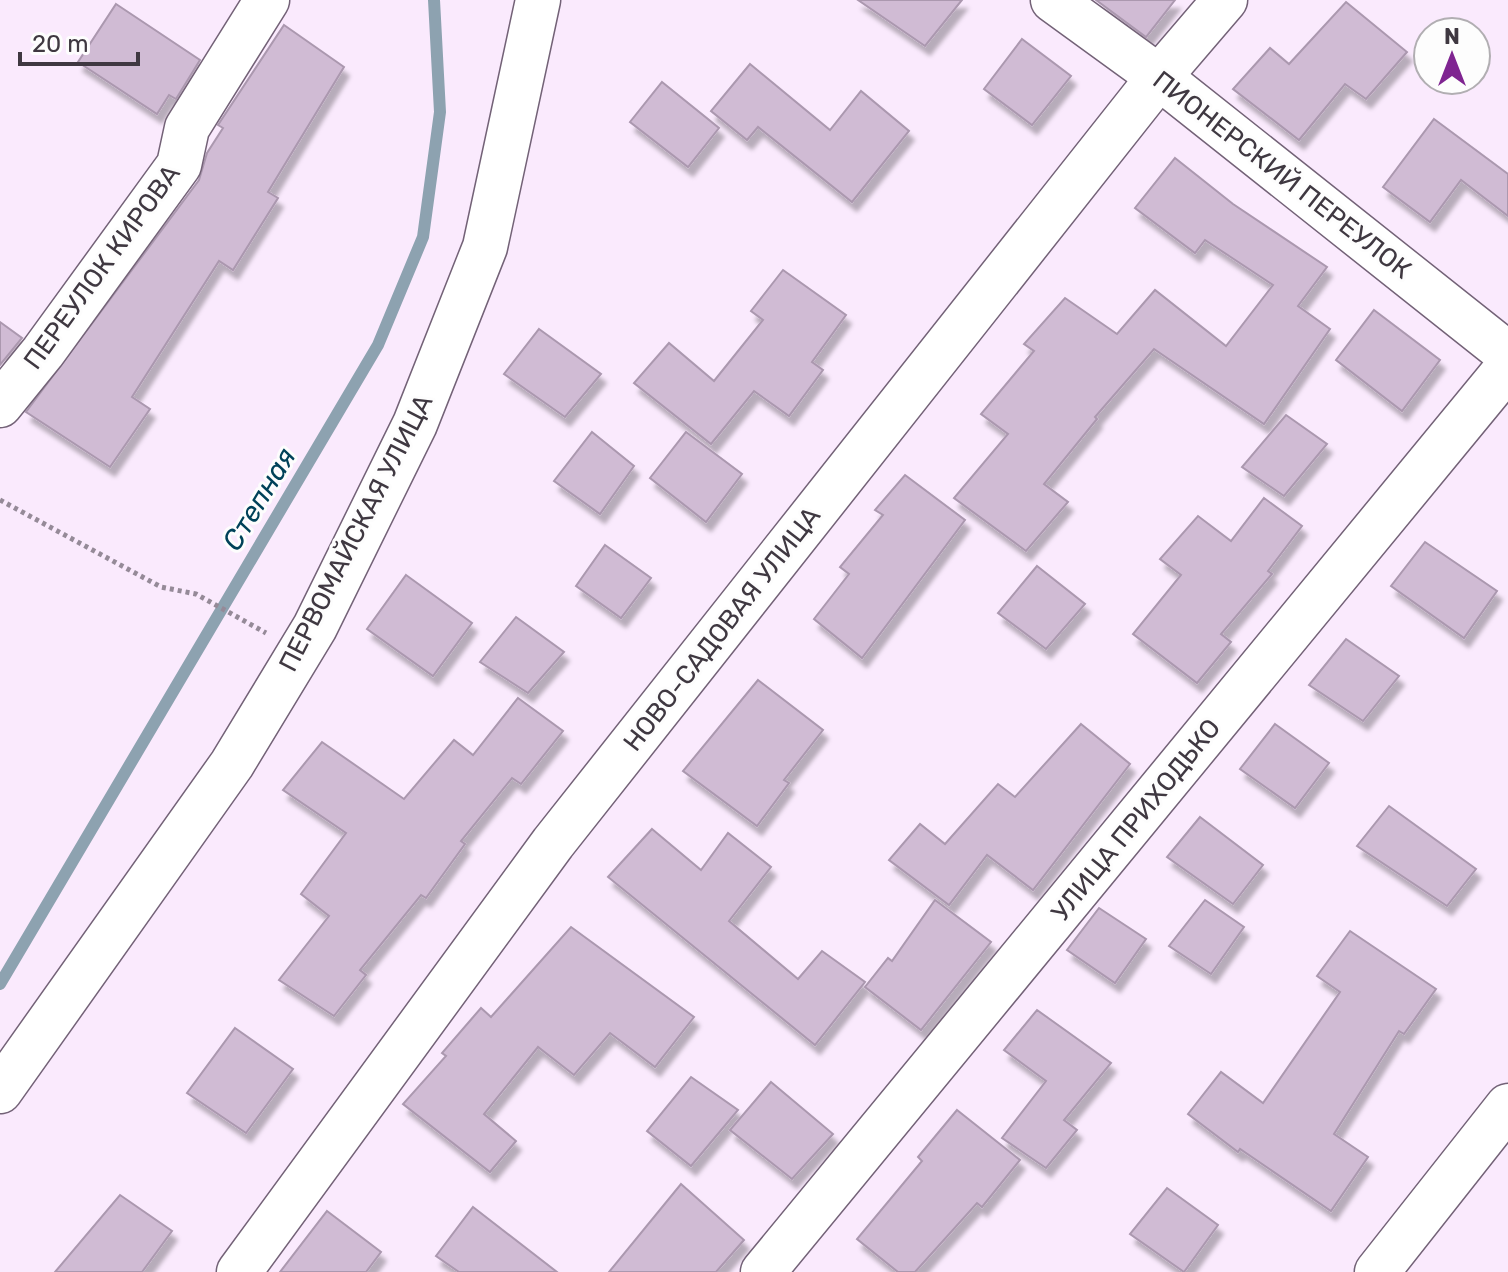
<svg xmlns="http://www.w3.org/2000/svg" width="1508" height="1272" viewBox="0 0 1508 1272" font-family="Rubik,sans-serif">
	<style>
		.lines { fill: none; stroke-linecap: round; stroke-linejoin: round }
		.stream { stroke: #8da2b0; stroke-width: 12 }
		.building { fill: #d0bbd4; stroke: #ab98af; stroke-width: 2; filter: url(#shadow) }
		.minor-casing { stroke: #736277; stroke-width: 47 }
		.path { stroke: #958a98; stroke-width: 5; stroke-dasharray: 4 4; stroke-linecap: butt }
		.minor { stroke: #fff; stroke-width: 44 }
		.labels { text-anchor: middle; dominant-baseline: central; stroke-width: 6; stroke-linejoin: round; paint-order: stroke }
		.street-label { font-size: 26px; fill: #3f3841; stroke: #fdfdfd }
		.water-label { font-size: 28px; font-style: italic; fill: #004159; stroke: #fdfdfd }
	</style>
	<defs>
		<filter id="shadow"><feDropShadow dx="5" dy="9" stdDeviation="2" flood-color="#0004"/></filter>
	</defs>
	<rect width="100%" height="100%" fill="#faeafd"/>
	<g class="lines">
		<path class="stream" d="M0 984 378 345 423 237 440 112 434 0"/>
	</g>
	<g class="building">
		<path d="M858 0H962L925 46Z"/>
		<path d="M1096 0H1175L1146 37Z"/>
		<path d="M1346 2 1407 52 1366 99 1345 84 1299 140 1233 89 1270 48 1289 64Z"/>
		<path d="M116 4 200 60 176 99 169 95 157 114 78 62Z"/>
		<path d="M284 25 344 67 268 192 278 198 233 270 219 261 132 397 150 409 110 467 26 412 199 180 207 153 223 128 218 125Z"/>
		<path d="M1022 39 1071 76 1032 125 984 89Z"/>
		<path d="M750 64 830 130 861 91 909 131 852 202 758 127 747 140 711 111Z"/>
		<path d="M662 82 719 128 688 167 630 122Z"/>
		<path d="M1434 119 1508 174V216L1461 180 1430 222 1383 187Z"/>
		<path d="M1175 158 1233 204 1327 267 1298 306 1330 329 1264 424 1154 349 1095 417 1097 419 1044 484 1068 502 1026 551 954 498 1008 434 981 414 1034 351 1024 344 1065 298 1117 334 1155 290 1226 346 1273 285 1205 240 1195 253 1135 208Z"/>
		<path d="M783 270 846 315 812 362 823 370 789 416 754 391 711 444 634 383 669 343 714 381 763 320 751 311Z"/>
		<path d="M1374 310 1440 360 1402 411 1336 360Z"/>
		<path d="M0 322 22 338 0 365Z"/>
		<path d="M539 329 601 374 565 417 504 374Z"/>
		<path d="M1286 415 1327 444 1284 496 1242 467Z"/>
		<path d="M592 432 634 466 600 514 554 481Z"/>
		<path d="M686 432 742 474 706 522 650 478Z"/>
		<path d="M905 475 965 520 862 658 814 619 849 574 840 567 883 515 875 510Z"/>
		<path d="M1264 498 1302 526 1268 571 1272 574 1221 634 1231 642 1197 683 1133 634 1181 575 1160 559 1198 516 1231 541Z"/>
		<path d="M1425 542 1497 591 1464 638 1391 586Z"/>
		<path d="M605 545 651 578 621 618 576 586Z"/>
		<path d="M1037 566 1085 604 1046 649 998 613Z"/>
		<path d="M406 575 472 623 433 676 367 629Z"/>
		<path d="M516 617 564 652 528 693 480 662Z"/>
		<path d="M1346 639 1399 676 1363 721 1309 685Z"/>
		<path d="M758 680 823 730 784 780 789 783 757 826 683 771Z"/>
		<path d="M518 698 563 731 521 784 512 778 461 841 465 844 426 898 421 895 360 970 366 975 334 1016 279 980 329 916 301 894 346 833 283 790 322 742 404 799 454 740 473 755Z"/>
		<path d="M1081 724 1130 764 1033 890 987 855 949 905 889 860 920 824 945 844 998 784 1015 797Z"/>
		<path d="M1275 724 1329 763 1295 808 1240 769Z"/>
		<path d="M1389 806 1476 869 1447 906 1357 846Z"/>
		<path d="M1200 817 1263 865 1233 904 1167 857Z"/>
		<path d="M652 829 701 870 728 833 771 867 729 921 798 979 822 951 865 982 815 1045 608 877Z"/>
		<path d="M935 900 991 942 921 1030 865 987 888 958 892 961Z"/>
		<path d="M1205 900 1244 927 1211 974 1169 946Z"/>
		<path d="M1099 908 1146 939 1115 983 1067 950Z"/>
		<path d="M571 927 694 1017 655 1067 610 1033 574 1075 538 1047 484 1114 516 1141 490 1172 403 1104 446 1056 442 1053 481 1008 491 1017Z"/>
		<path d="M1350 931 1436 989 1404 1034 1399 1031 1334 1134 1368 1157 1331 1211 1240 1149 1238 1152 1188 1114 1221 1072 1263 1103 1340 992 1317 976Z"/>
		<path d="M1037 1010 1111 1063 1064 1120 1077 1130 1046 1168 1002 1138 1046 1081 1004 1050Z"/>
		<path d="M235 1028 293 1069 246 1133 187 1093Z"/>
		<path d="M691 1077 738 1110 691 1166 647 1131Z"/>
		<path d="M771 1082 833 1134 792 1179 730 1130Z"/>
		<path d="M957 1110 1020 1160 982 1207 977 1203 915 1272H898L857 1239 922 1161 918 1157Z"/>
		<path d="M681 1184 744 1240 716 1272H609Z"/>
		<path d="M1167 1188 1218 1225 1184 1272 1130 1234Z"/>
		<path d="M120 1195 172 1231 142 1272H55Z"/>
		<path d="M473 1207 557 1272H459L436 1256Z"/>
		<path d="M327 1211 381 1252 366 1272H280Z"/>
	</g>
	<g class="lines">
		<defs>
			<g id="minor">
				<path d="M1053 0 1159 77 1508 354"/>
				<path d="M0 405 43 352 179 165 187 128 267 0"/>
				<path d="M0 1091 232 764 315 627 415 424 485 247 538 0"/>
				<path d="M239 1272 553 843 1159 77 1225 0"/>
				<path d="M763 1272 1508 367"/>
				<path d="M1377 1272 1508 1106"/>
			</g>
		</defs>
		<use href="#minor" class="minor-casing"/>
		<path class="path" d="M0 500 161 587 196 594 266 633"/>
		<use href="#minor" class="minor"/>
	</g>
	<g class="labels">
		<g class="street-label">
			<text transform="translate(1282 175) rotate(38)">ПИОНЕРСКИЙ ПЕРЕУЛОК</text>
			<text transform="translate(102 267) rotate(-54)">ПЕРЕУЛОК КИРОВА</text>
			<text transform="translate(356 533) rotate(-63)">ПЕРВОМАЙСКАЯ УЛИЦА</text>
			<text transform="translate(722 629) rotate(-52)">НОВО-САДОВАЯ УЛИЦА</text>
			<text transform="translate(1136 820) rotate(-51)">УЛИЦА ПРИХОДЬКО</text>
		</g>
		<g class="water-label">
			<text transform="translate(259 499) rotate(-59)">Степная</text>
		</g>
	</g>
	<g transform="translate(1452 56)"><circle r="38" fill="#fdfdfd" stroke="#b1aeb2" stroke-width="2"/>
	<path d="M0-6L14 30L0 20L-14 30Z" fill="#7f2491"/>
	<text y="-12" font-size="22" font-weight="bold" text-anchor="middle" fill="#3f3841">N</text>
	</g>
	<path d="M20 52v12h118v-12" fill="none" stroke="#3f3841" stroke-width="4"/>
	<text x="32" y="52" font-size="24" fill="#3f3841" stroke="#fdfdfd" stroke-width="6" paint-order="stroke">20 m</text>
</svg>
